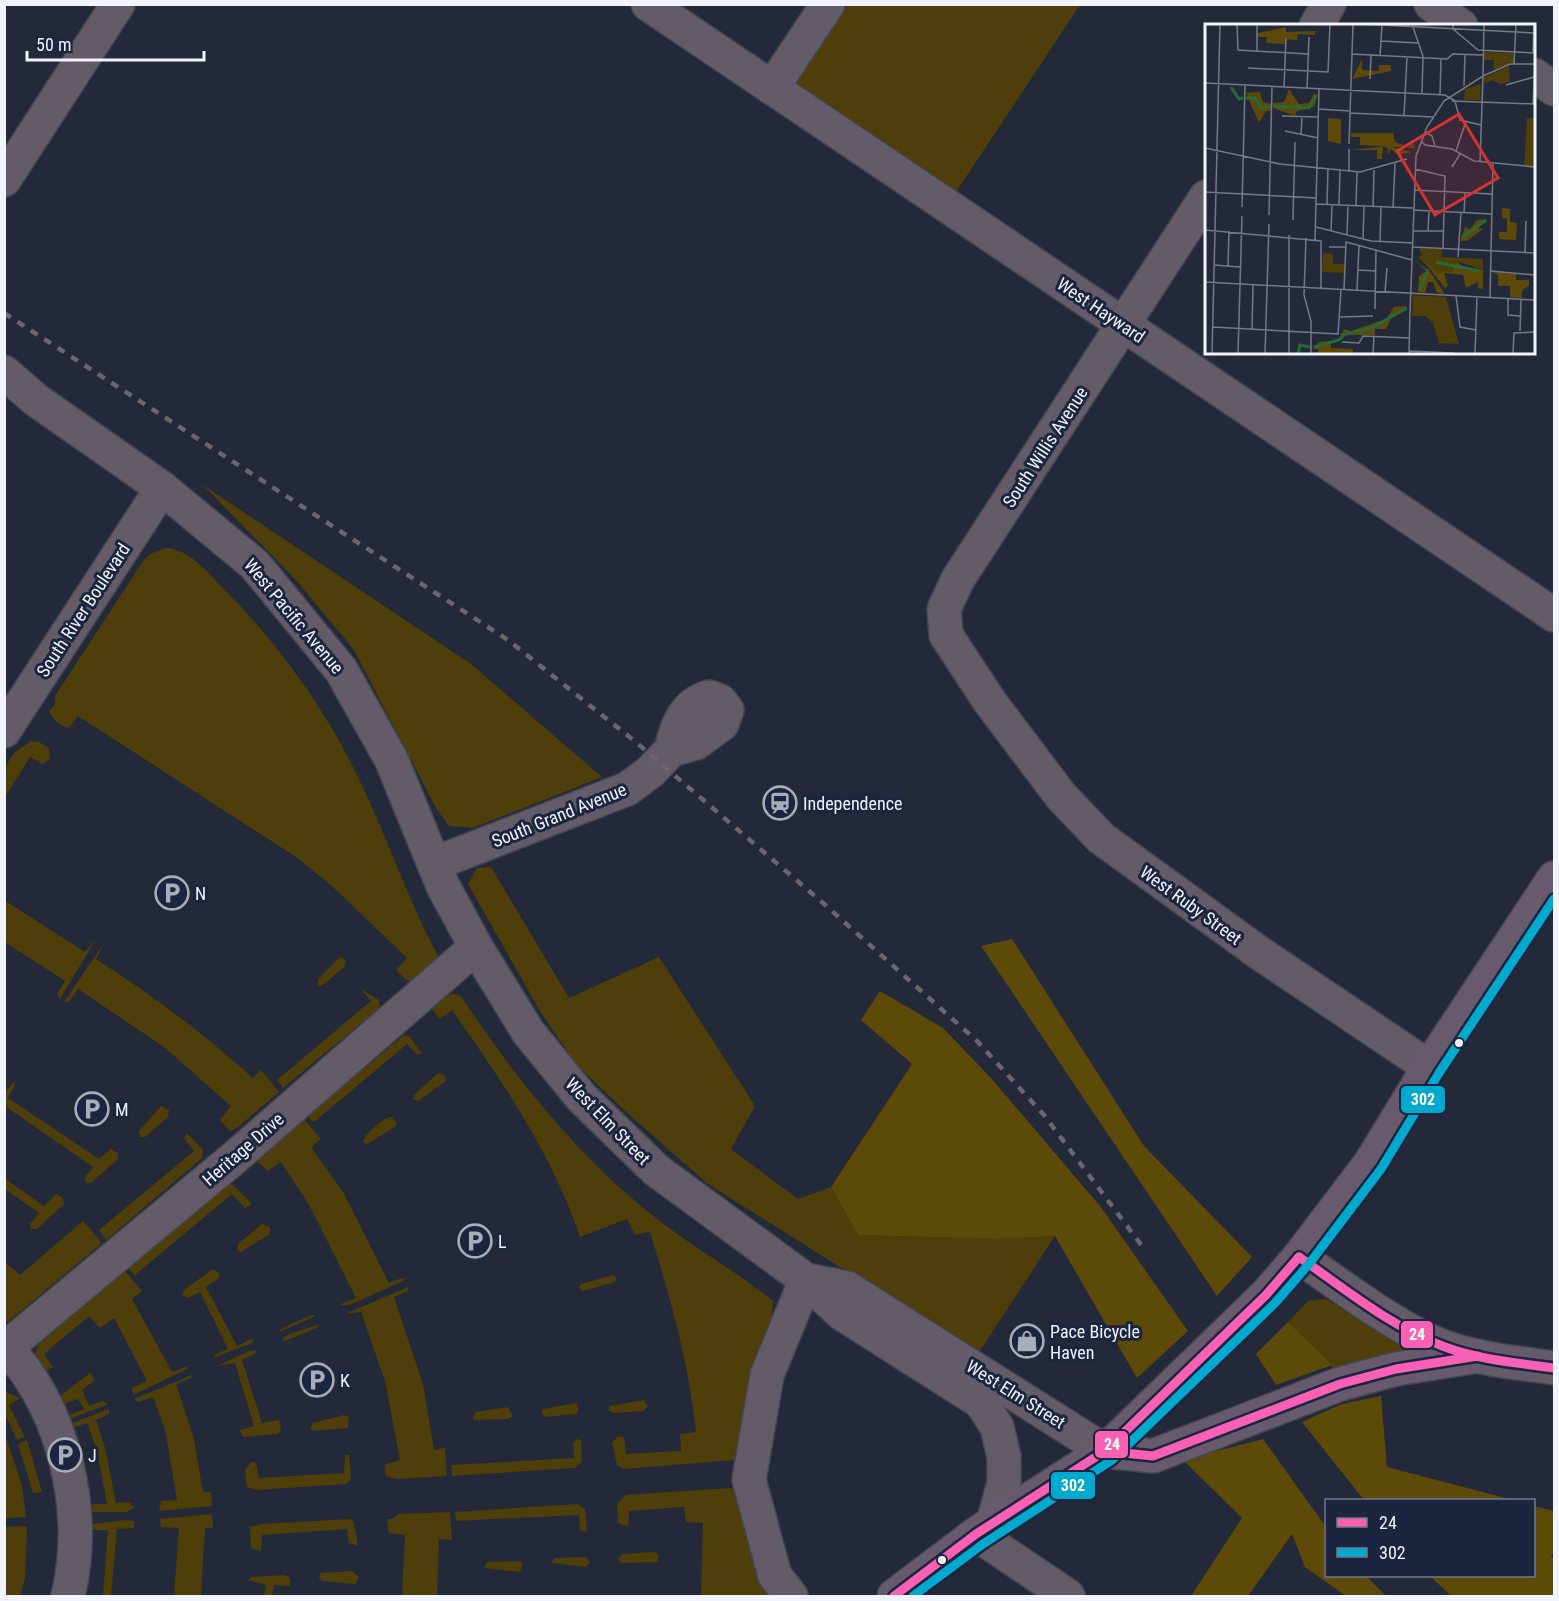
<svg xmlns="http://www.w3.org/2000/svg" width="1559" height="1601" viewBox="0 0 1559 1601" font-family="'Roboto Condensed',sans-serif">
	<style>
		.green { fill: #4e3e09 }
		.forest { fill: #5d4908 }
		.lines { fill: none; stroke-linecap: round; stroke-linejoin: round }
		.minor-casing { stroke: #424652; stroke-width: 36 }
		.major-casing { stroke: #424652; stroke-width: 36 }
		.minor { stroke: #645b68; stroke-width: 33 }
		.major { stroke: #675a6c; stroke-width: 33 }
		.rail { stroke: #6a6570; stroke-width: 4.5; stroke-dasharray: 8 8; stroke-linecap: butt }
		.bus-1-casing { stroke: #1b2540; stroke-width: 14 }
		.bus-2-casing { stroke: #1b2540; stroke-width: 14 }
		.bus-1 { stroke: #f860b3; stroke-width: 9 }
		.bus-2 { stroke: #00a9ce; stroke-width: 9 }
		.bus-dot { fill: #f1f4fc; stroke: #1b2540; stroke-width: 2 }
		.labels { text-anchor: middle; dominant-baseline: central; stroke-width: 6; stroke-linejoin: round; paint-order: stroke }
		.street-label { font-size: 18px; fill: #f1f4fc; stroke: #1b2540 }
		.poi-label { font-size: 18px; fill: #f1f4fc; stroke: #1b2540; text-anchor: start }
		.inset-river { fill: none; stroke: #286938; stroke-width: 3 }
		.inset-road { fill: none; stroke: #757a86; stroke-width: 1.5 }
		.view { fill: #d73233; fill-opacity: 0.15; stroke: #d73233; stroke-width: 3 }
		.inset-edge { fill: none; stroke: #f1f4fc; stroke-width: 3 }
		.line-badge { stroke: #1b2540; stroke-width: 2 }
		.badge-label { font-size: 16px; text-anchor: middle; font-weight: bold; fill: #fff }
	</style>
	<rect width="100%" height="100%" fill="#232938"/>
	<g class="green">
		<path d="M848 5H1080L954 195 797 86 799 76Z"/>
		<path d="M203 485 471 664 602 777 473 828 449 826 436 808 354 650 295 579Z"/>
		<path d="M166 548C191 550 207 572 224 589 282 648 332 718 366 794 391 848 410 904 438 956L434 966 413 982 406 980 396 970 407 958 333 887 296 857 78 716 69 728C60 726 53 720 49 711L55 704V696L143 561 150 554Z"/>
		<path d="M30 741 39 742 49 748 50 759 42 764 30 757 5 797C4 780 3 761 18 750 23 746 26 746 30 741Z"/>
		<path d="M491 867 569 998 659 957 755 1106 731 1149 798 1199 831 1187 858 1235 994 1239 1055 1236 978 1354 708 1184 624 1110 576 1064 540 1011 468 884 477 868Z"/>
		<path d="M4 900 85 952 96 939 60 999 57 994 65 981 5 942Z"/>
		<path d="M104 943 96 959C152 995 203 1033 253 1078L261 1070 279 1092 238 1127 230 1131 220 1120 231 1106 164 1047 78 989 69 1002H64Z"/>
		<path d="M340 957 346 960 344 967 322 986H317L318 979Z"/>
		<path d="M361 989 379 1000 380 1005 377 1010 283 1088 277 1080 371 1001Z"/>
		<path d="M453 994 460 995C518 1082 582 1162 665 1225 700 1252 739 1273 773 1301L772 1318 763 1342 738 1457 735 1460 624 1469 617 1465 612 1443 618 1436 624 1438 626 1454 681 1451 680 1434 696 1432C689 1363 670 1297 650 1232L635 1235 627 1219 580 1237C552 1154 502 1081 452 1010L440 1019 432 1009C434 999 443 996 453 994Z"/>
		<path d="M404 1035 409 1036 422 1054H417L407 1044 314 1122 307 1116Z"/>
		<path d="M438 1073 444 1075 446 1081 418 1101 413 1099 415 1094Z"/>
		<path d="M14 1081 15 1085 8 1098 99 1159 111 1149 118 1153V1159L91 1183H86L85 1177 93 1167 5 1106V1093Z"/>
		<path d="M161 1106 169 1110 168 1117 145 1137H140L139 1131Z"/>
		<path d="M392 1117 397 1123 396 1126 368 1144 363 1143C364 1134 382 1118 392 1117Z"/>
		<path d="M304 1119 321 1139 311 1147 343 1192 389 1283 402 1278 406 1280 349 1305 342 1306 341 1304 356 1298 308 1203 281 1162 268 1171 258 1162 257 1158H261Z"/>
		<path d="M187 1133 203 1150 202 1158 106 1240 99 1230 194 1151 184 1138Z"/>
		<path d="M4 1178 44 1206 56 1194 63 1198 64 1204 37 1229H31L30 1224 39 1213 5 1189Z"/>
		<path d="M228 1184H232L252 1204 245 1208 232 1194 135 1275 128 1268Z"/>
		<path d="M83 1221 102 1243 9 1321 5 1322V1262L20 1275Z"/>
		<path d="M262 1224 270 1227V1234L241 1252 237 1250 238 1244Z"/>
		<path d="M213 1269 219 1273V1278L206 1287 237 1346 251 1339 254 1342 214 1358 216 1354 228 1349 200 1292 188 1298 182 1295 184 1290Z"/>
		<path d="M125 1271 142 1291 132 1299 172 1372 185 1367 189 1368 133 1395 132 1388 147 1381 114 1318 100 1328 89 1316 44 1354 53 1367 47 1370 33 1357 38 1345Z"/>
		<path d="M613 1275 617 1279 614 1282 583 1291 579 1288 581 1284Z"/>
		<path d="M408 1287V1291L394 1297 423 1384 434 1450 445 1448 447 1476 396 1479 386 1476 384 1465 400 1460 385 1381 361 1312 345 1314Z"/>
		<path d="M1326 1299 1406 1349 1408 1352 1335 1370 1288 1322 1308 1301Z"/>
		<path d="M312 1315 316 1316 279 1332 280 1329Z"/>
		<path d="M319 1324 317 1328 285 1341 282 1340 287 1335Z"/>
		<path d="M257 1350 255 1354 242 1360 262 1423 279 1420 281 1430 278 1434 243 1437 240 1430 254 1426 235 1363 217 1366 249 1351Z"/>
		<path d="M90 1373 95 1380 82 1390 89 1406 103 1401 108 1404 68 1420 69 1415 84 1409 78 1399 63 1404 59 1397Z"/>
		<path d="M192 1375 191 1378 176 1384 194 1439 203 1492H211L212 1506 159 1511 161 1501 177 1500 165 1429 153 1397 138 1402 134 1399Z"/>
		<path d="M4 1391 20 1398 9 1405 25 1437 17 1440 5 1414Z"/>
		<path d="M644 1400 648 1407 643 1411 613 1413 608 1410 610 1406Z"/>
		<path d="M576 1403 579 1409 576 1414 545 1417 541 1413 543 1409Z"/>
		<path d="M508 1407 513 1416 508 1419 473 1420 475 1412Z"/>
		<path d="M109 1409V1414L96 1420 105 1448 116 1503 130 1502 134 1508 126 1512H90L93 1504H107L97 1450 87 1423 73 1428 70 1424Z"/>
		<path d="M344 1415 349 1417 348 1428 313 1431 310 1429 313 1423Z"/>
		<path d="M5 1435 22 1485 26 1517 5 1518Z"/>
		<path d="M577 1439 581 1440 582 1462 575 1468 452 1476 451 1465 574 1458 573 1443Z"/>
		<path d="M27 1440 42 1492 33 1493 18 1444Z"/>
		<path d="M345 1455H349L351 1479 346 1484 257 1490 247 1487 245 1470 251 1462 256 1463 259 1478 344 1473Z"/>
		<path d="M730 1488 738 1491 777 1596H701L703 1523 686 1522 684 1507 629 1511 628 1527 618 1523 617 1504 626 1495Z"/>
		<path d="M577 1504 585 1509 587 1530 585 1532 580 1530 579 1515 456 1521 455 1512Z"/>
		<path d="M450 1512 452 1540 439 1539 437 1596H402L405 1535 389 1533 387 1519H392L399 1514Z"/>
		<path d="M212 1514 213 1528H205L201 1596H174L179 1528 161 1527 160 1519Z"/>
		<path d="M351 1519 354 1523 358 1546 349 1543 347 1529 262 1535 261 1551 251 1548 250 1527 261 1524Z"/>
		<path d="M126 1520 134 1521V1528L117 1529 111 1596H103L108 1530H93L91 1524Z"/>
		<path d="M27 1526 25 1578 20 1596H5V1527Z"/>
		<path d="M654 1552 659 1555 657 1562 621 1563 618 1559 622 1554Z"/>
		<path d="M586 1557 590 1563 586 1567 551 1563 555 1558Z"/>
		<path d="M518 1561 523 1564 520 1572 484 1568 487 1562Z"/>
		<path d="M352 1571 359 1577 355 1584 322 1581 319 1578 321 1573Z"/>
		<path d="M285 1575 290 1578V1586L274 1585 272 1596H264L266 1585 248 1580 251 1577Z"/>
	</g>
	<g class="forest">
		<path d="M1012 939 1144 1146 1252 1257 1217 1296 981 946Z"/>
		<path d="M880 991 943 1028 991 1078 1100 1206 1188 1331 1137 1378 1055 1236 994 1239 858 1235 831 1187 912 1064 861 1020Z"/>
		<path d="M1288 1322 1332 1365 1276 1385 1256 1354Z"/>
		<path d="M1381 1396 1387 1467 1513 1500H1364L1302 1422 1342 1404Z"/>
		<path d="M1263 1439 1326 1527V1576H1366L1386 1596H1346L1305 1567 1292 1534 1248 1596H1191L1242 1518 1183 1460Z"/>
		<path d="M1534 1506 1554 1511V1551L1551 1556 1554 1558V1596H1451L1430 1576H1534Z"/>
	</g>
	<g class="lines">
		<defs>
			<g id="minor">
				<path d="M648 4 1554 615"/>
				<path d="M1431 4 1461 26"/>
				<path d="M1316 26 1329 4"/>
				<path d="M1534 75 1554 89"/>
				<path d="M772 88 828 4"/>
				<path d="M4 180 118 4"/>
				<path d="M1206 197 958 579 944 609 946 635 990 702 1061 796 1101 838 1258 952 1429 1067"/>
				<path d="M4 372 36 400 162 488 255 565 341 670 391 759 443 886 476 947 528 1032 582 1098 656 1170 806 1280 841 1313 981 1402 997 1427 1004 1457V1483L993 1523"/>
				<path d="M4 731 162 488"/>
				<path d="M436 863 627 789 650 772 671 750 696 743 722 724 727 710 720 701 709 697C684 704 676 727 671 750"/>
				<path d="M1299 1257C1342 1286 1385 1320 1432 1342 1470 1359 1514 1362 1554 1368"/>
				<path d="M806 1280 847 1288 1105 1451"/>
				<path d="M4 1345C65 1409 88 1512 68 1596"/>
				<path d="M7 1347 234 1158 476 947"/>
				<path d="M976 1534 1068 1596"/>
				<path d="M791 1596 775 1576 749 1480 767 1375 806 1280"/>
			</g>
			<g id="major">
				<path d="M1105 1451 1153 1456 1340 1384 1396 1369 1478 1356"/>
				<path d="M894 1596 976 1534 1105 1451 1266 1295 1299 1257 1371 1162 1429 1067 1554 878"/>
			</g>
		</defs>
		<use href="#minor" class="minor-casing"/>
		<use href="#major" class="major-casing"/>
		<use href="#minor" class="minor"/>
		<use href="#major" class="major"/>
		<path class="rail" d="M4 313 508 640 637 743 823 903 977 1041 1044 1115 1142 1246"/>
		<defs>
			<g id="bus-1">
				<path d="M1299 1257C1345 1289 1391 1327 1445 1347 1480 1360 1518 1363 1554 1368"/>
				<path d="M1105 1451 1153 1456 1340 1384 1396 1369 1478 1356"/>
				<path d="M894 1596 976 1534 1105 1451 1266 1295 1299 1257"/>
			</g>
			<path id="bus-2" d="M913 1596 983 1544 1112 1460 1275 1303 1309 1264 1381 1169 1439 1073 1554 899"/>
		</defs>
		<use href="#bus-1" class="bus-1-casing"/>
		<use href="#bus-2" class="bus-2-casing"/>
		<use href="#bus-1" class="bus-1"/>
		<use href="#bus-2" class="bus-2"/>
	</g>
	<defs>
		<symbol id="station-ring" viewBox="-11 -11 22 22"><circle r="9.5" fill="#1b2540" stroke="#a9adb7" stroke-width="1.5"/><path d="M-3-6H3Q5-6 5-4V2Q5 4 3 4L4.5 6H3L1.5 4h-3L-3 6H-4.5L-3 4Q-5 4-5 2V-4Q-5-6-3-6ZM-3.5-4v3h7v-3ZM-3.5 1v1.5H-2V1ZM2 1v1.5H3.5V1Z" fill="#a9adb7"/></symbol>
		<symbol id="parking-ring" viewBox="-11 -11 22 22"><circle r="9.5" fill="#1b2540" stroke="#a9adb7" stroke-width="1.5"/><path d="M-3.5-5.5H1a3.5 3.5 0 0 1 0 7H-1V5.5H-3.5ZM-1-3.4V-.6H.8a1.4 1.4 0 0 0 0-2.8Z" fill="#a9adb7"/></symbol>
		<symbol id="shop-ring" viewBox="-11 -11 22 22"><circle r="9.5" fill="#1b2540" stroke="#a9adb7" stroke-width="1.5"/><path d="M-5-2.5h2.3a2.7 3.5 0 0 1 5.4 0H5L5.5 6h-11ZM-1.5-2.5h3a1.5 2.3 0 0 0-3 0Z" fill="#a9adb7"/></symbol>
	</defs>
	<g fill-rule="evenodd">
		<use href="#station-ring" x="761" y="784" width="38" height="38"/>
		<use href="#parking-ring" x="153" y="874" width="38" height="38"/>
		<use href="#parking-ring" x="73" y="1090" width="38" height="38"/>
		<use href="#parking-ring" x="456" y="1222" width="38" height="38"/>
		<use href="#shop-ring" x="1008" y="1322" width="38" height="38"/>
		<use href="#parking-ring" x="298" y="1361" width="38" height="38"/>
		<use href="#parking-ring" x="46" y="1436" width="38" height="38"/>
	</g>
	<g class="bus-dot">
		<circle cx="1459" cy="1043" r="5"/>
		<circle cx="942" cy="1560" r="5"/>
	</g>
	<g class="labels">
		<g class="street-label">
			<text transform="translate(1101 310) rotate(34)">West Hayward</text>
			<text transform="translate(1045 447) rotate(-57)">South Willis Avenue</text>
			<text transform="translate(83 610) rotate(-57)">South River Boulevard</text>
			<text transform="translate(294 616) rotate(50)">West Pacific Avenue</text>
			<text transform="translate(559 815) rotate(-22)">South Grand Avenue</text>
			<text transform="translate(1191 905) rotate(36)">West Ruby Street</text>
			<text transform="translate(608 1121) rotate(46)">West Elm Street</text>
			<text transform="translate(243 1149) rotate(-41)">Heritage Drive</text>
			<text transform="translate(1016 1394) rotate(32)">West Elm Street</text>
		</g>
		<g class="poi-label">
			<text x="803" y="803">Independence</text>
			<text x="195" y="893">N</text>
			<text x="115" y="1109">M</text>
			<text x="498" y="1241">L</text>
			<text x="1050" y="1331">Pace Bicycle<tspan x="1050" dy="21">Haven</tspan></text>
			<text x="340" y="1380">K</text>
			<text x="88" y="1455">J</text>
		</g>
	</g>
	<g transform="translate(1205 24)">
		<rect width="330" height="330" fill="#232938"/>
		<path d="M279 28 308 29 309 38 289 46V36H279ZM304 42 305 58 295 60 287 56 280 60 279 54ZM276 60 275 76H259L260 65ZM322 94H330V143L319 142ZM214 224 237 225V233L278 235V246L251 237 248 247 233 250 213 234 217 231ZM118 229 128 230V240H139V249L117 248ZM208 271 241 273 254 320 234 319 228 299 220 292H207Z" fill="#4e3e09"/>
		<path d="M81 3V8L110 7V11L93 10 92 16 80 15V20L61 19 62 13H52L53 9ZM157 35V46L173 47 174 41H186V47L147 55ZM84 65 94 80 104 79 109 70H113L109 83 92 87 90 92 68 84V79L79 78ZM55 68 58 78 66 80V87H61L54 99 41 69ZM123 94 136 95V120L123 117ZM146 109H188L190 118 204 123 207 116 210 124 155 121V113H146ZM184 122 207 128 193 131 186 125 183 131V124L178 123 177 135H172V126H145ZM297 184 305 185V198L312 199 311 216 294 215V208H302V195L297 194ZM281 195 273 204 278 205 262 217H255L260 203 265 205 272 196ZM208 235 225 248 240 270 232 269 228 258H223L220 269 213 268 214 252 221 247ZM217 235 233 249 248 247 251 237 257 242 278 246V265L273 264V258L261 264 258 251 239 249 243 262 240 264ZM287 248 311 250V256H324V261L317 267V274L305 273V262H293V251ZM202 282 197 289 188 291 181 305H170V311H135L140 305 146 307 181 295 189 283ZM126 317V324L148 325V330H113V325H107L114 318Z" fill="#5d4908"/>
		<path class="inset-river" d="M26 63 34 75 38 74M41 74H50L56 84 65 82M69 82 104 84 111 72M257 214 281 196M231 238 274 247M215 266 223 245M109 323 134 316 140 310 166 304 202 284M93 330 95 321 105 323"/>
		<path class="inset-road" d="M32 0 33 26 103 30M158 0 330 9M248 0V5L273 26 330 29M208 3 218 32 217 69M176 17 213 19M52 28V0M328 28 329 0M147 30 242 35 248 30 278 31M175 32 177 1M309 40 311 0M43 44 123 48 125 0M165 55 166 31M0 59 240 71 250 77M301 61 329 53M259 62 260 30M79 63 81 14M102 64 104 13M235 70 236 35M247 77 330 80M250 77 255 96 276 101M328 80 330 40M113 85 145 87M145 89 228 93M77 92 113 93M199 92 202 33M80 107 113 114M220 108 227 112 230 122M96 111 97 93M216 117 220 121 247 125 269 137 330 143M144 120 148 0M0 124 75 140 155 148 202 135M251 127 260 100M275 138 278 52 305 40H330M248 140 247 143 255 130M210 145 240 152 238 224M144 147V125M209 166 287 170M0 168 111 174M111 180 208 184M122 181 123 144M134 181 135 145M151 182 152 148M37 183 40 61M168 183 169 146M188 184 190 139M208 186 287 190M259 189 260 169M64 191 67 63M88 196 90 118M111 203 166 217 208 219M0 206 116 217V265M126 207 127 181M208 207H239M223 207 224 187M142 211 143 181M101 214 99 271 106 297V330M158 215 159 182M110 216 114 65M175 217 176 183M127 223H124H140M208 223 330 229M320 228 321 197M253 233 256 189M9 241 35 243M23 242 24 207M153 246 171 247M286 247 330 251M0 258 330 276M139 266 141 218 207 236M152 266 154 221M180 268 182 244M251 272 255 303 271 306M285 274 288 140M303 275V291L315 292M170 285 171 226M205 289 211 132 222 103 239 77 278 52 279 0M135 293 168 292M7 303 133 310 136 266M47 306 48 261M315 307 316 275M137 318 154 319 158 312 205 314M204 327 249 329M308 329 309 309 330 308M7 330 15 0M33 330 37 192M60 330 64 200M84 330V211M168 330 169 312M204 330 205 286M270 330 272 273"/>
		<path class="view" d="M254 90 293 154 230 191 192 127Z"/>
		<rect width="330" height="330" class="inset-edge"/>
	</g>
	<g class="line-badge">
		<rect x="1400" y="1085" width="46" height="29" rx="6" fill="#00a9ce"/>
		<rect x="1400" y="1320" width="34" height="29" rx="6" fill="#f860b3"/>
		<rect x="1094" y="1430" width="35" height="29" rx="6" fill="#f860b3"/>
		<rect x="1050" y="1471" width="46" height="29" rx="6" fill="#00a9ce"/>
	</g>
	<g class="badge-label">
		<text x="1423" y="1105">302</text>
		<text x="1417" y="1340">24</text>
		<text x="1112" y="1450">24</text>
		<text x="1073" y="1491">302</text>
	</g>
	<rect width="1559" height="1601" fill="none" stroke="#f1f4fc" stroke-width="12"/>
	<rect x="1325" y="1499" width="210" height="78" fill="#1b2540" stroke="#71788b" stroke-width="1.5"/>
	<rect x="1337" y="1518" width="30" height="9" fill="#f860b3" stroke="#71788b" stroke-width="1.5"/>
	<text x="1379" y="1529" font-size="18" fill="#f1f4fc">24</text>
	<rect x="1337" y="1548" width="30" height="9" fill="#00a9ce" stroke="#71788b" stroke-width="1.5"/>
	<text x="1379" y="1559" font-size="18" fill="#f1f4fc">302</text>
	<path d="M27 51v9h177v-9" fill="none" stroke="#f1f4fc" stroke-width="3"/>
	<text x="36" y="51" font-size="18" fill="#f1f4fc" stroke="#1b2540" stroke-width="4.5" paint-order="stroke">50 m</text>
</svg>
